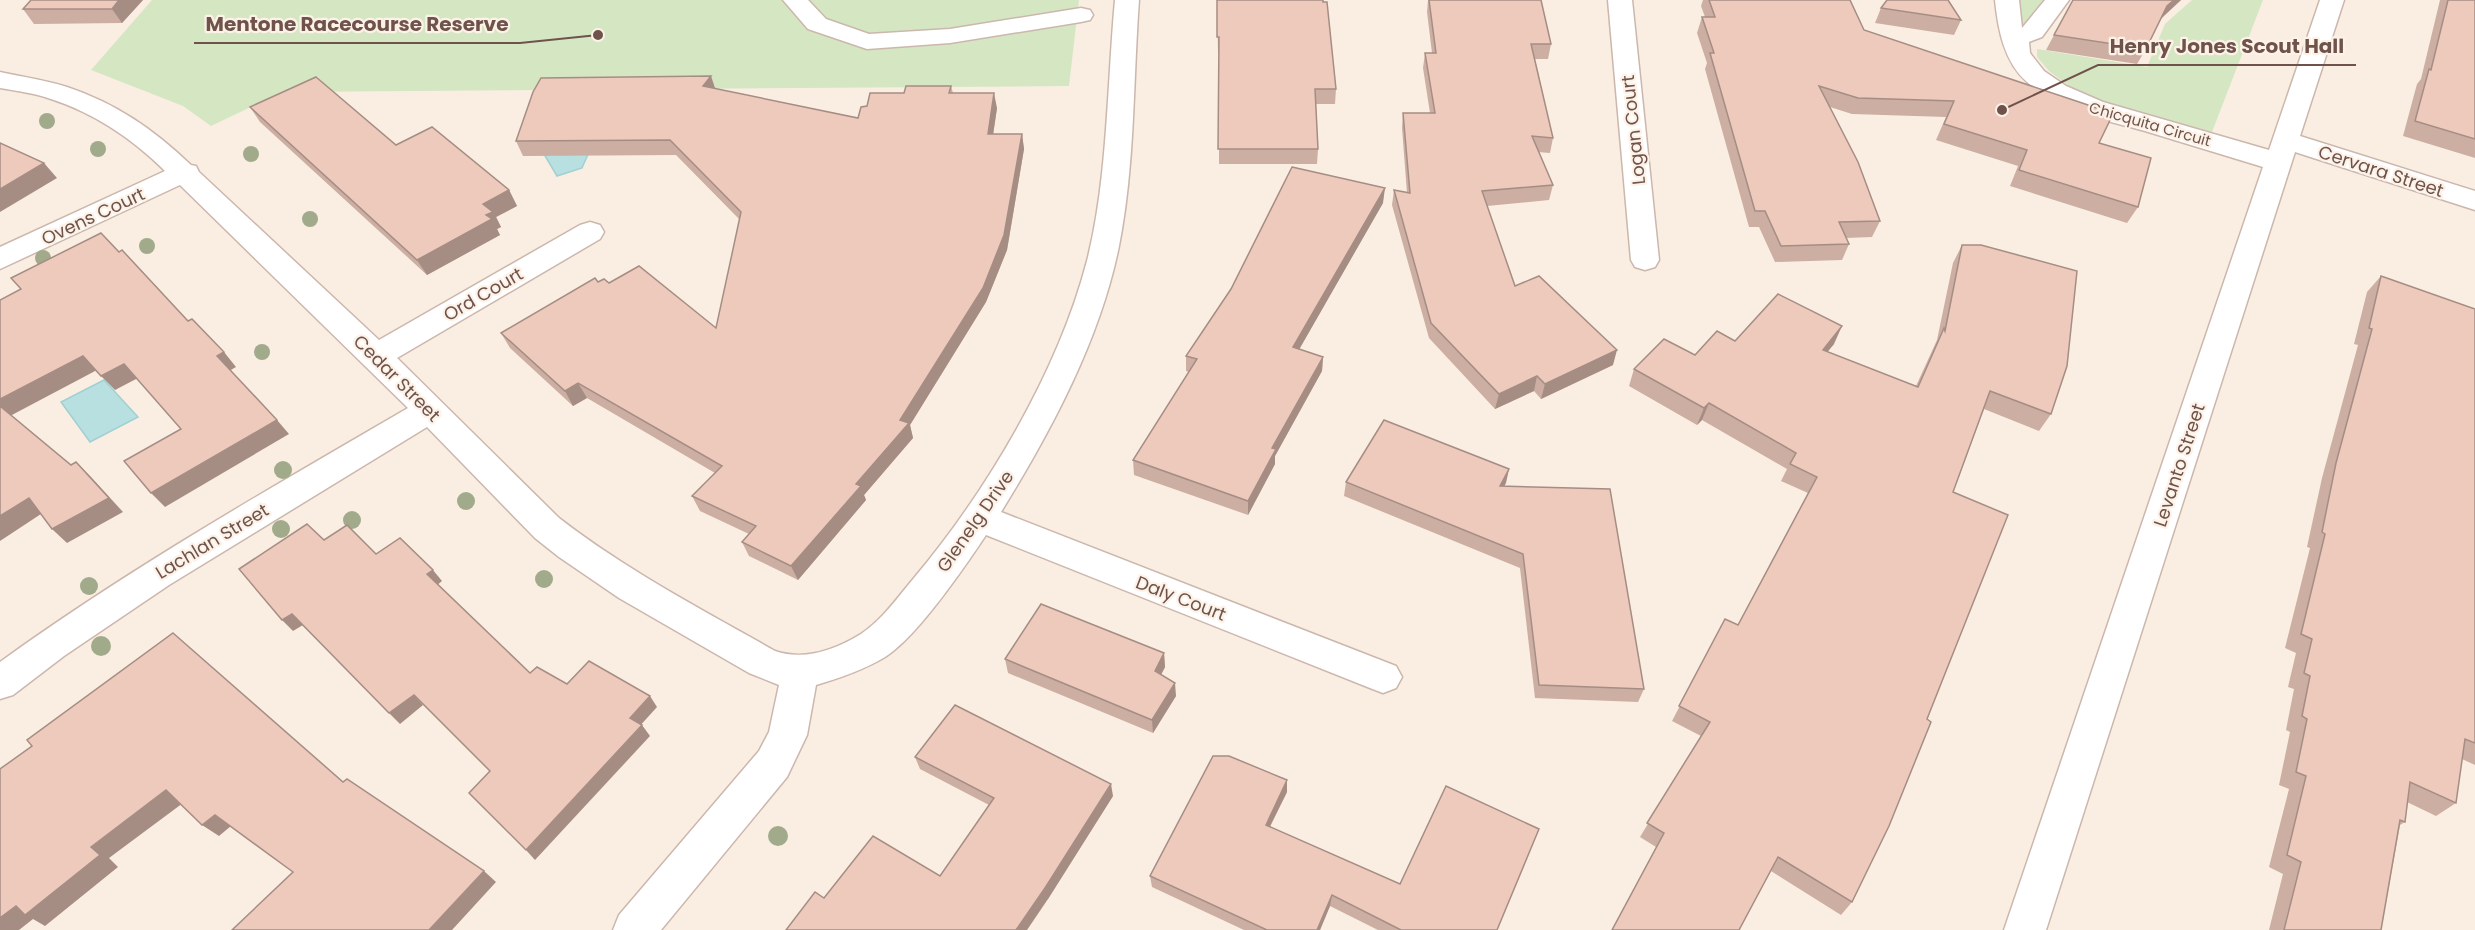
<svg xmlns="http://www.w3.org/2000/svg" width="2475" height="930" viewBox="0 0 2475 930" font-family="Poppins,sans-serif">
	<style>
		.green { fill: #d5e6c3 }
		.water { fill: #b9e0e1; stroke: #a0d0d2; stroke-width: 1.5 }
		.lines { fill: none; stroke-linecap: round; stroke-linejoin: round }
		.minor-casing { stroke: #ccb7ad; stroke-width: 3 }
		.minor { fill: #fff; fill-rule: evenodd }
		.tree { fill: #a1ab8b }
		.wall { fill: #ccaea2 }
		.shaded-wall { fill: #a68d84 }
		.building { fill: #edcabc; stroke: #a68d84; stroke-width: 1.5 }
		.labels { text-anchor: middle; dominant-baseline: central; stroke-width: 4.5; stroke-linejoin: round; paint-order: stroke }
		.far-street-label { font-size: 15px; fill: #6f534b; stroke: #fdf2e8 }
		.street-label { font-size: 18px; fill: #6f534b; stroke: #fdf2e8 }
		.leader { fill: none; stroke: #6f534b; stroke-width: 2 }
		.callout-dot { fill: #6f534b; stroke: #fdf2e8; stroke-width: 2 }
		.callout-label { font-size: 20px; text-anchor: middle; font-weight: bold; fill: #6f534b; stroke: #fdf2e8; stroke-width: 4.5; stroke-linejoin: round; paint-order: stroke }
	</style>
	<rect width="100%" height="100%" fill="#faeee2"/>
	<g class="green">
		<path d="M152 0H1079L1069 86 282 92 211 126 183 106 91 70Z"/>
		<path d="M2016 0H2045L2021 29Z"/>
		<path d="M2192 0H2263L2212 132 2097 100 2073 89 2049 71 2037 57V49L2147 67 2165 24Z"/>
	</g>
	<g class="water">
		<path d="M541 149 589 152 582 168 557 176Z"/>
		<path d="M104 380 138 417 90 442 61 402Z"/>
	</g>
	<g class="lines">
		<defs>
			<g id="minor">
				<path d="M783 0H808L826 19 869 34 950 29 1081 8 1090 10 1093 15 1090 20 1081 22 950 43 867 49 808 29Z"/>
				<path d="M1115 0H1139C1133 81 1135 166 1119 246 1100 340 1051 431 1001 512L1396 666 1402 677 1396 688 1383 693 1370 688 986 535C964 568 917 637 885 657 863 670 840 678 816 685L807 735 787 777 661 930H613L619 915 759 751 769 732 779 685 749 673 619 598 559 557 535 538 427 427 169 585 64 656 13 695 0 699V662C130 568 269 489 408 408L180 185 0 269V247L165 171C133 139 94 113 51 99 35 93 17 91 0 88V72C22 77 46 80 67 87 117 104 153 129 191 165L196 166 199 172 379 340 580 225 590 222 600 225 604 232 600 239 397 358 559 518C626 570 701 609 775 651 804 661 835 650 861 634 882 620 898 597 914 578 987 491 1058 372 1087 261 1108 178 1107 86 1115 0Z"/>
				<path d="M1608 0H1632L1659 260 1655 267 1645 270 1635 267 1631 260Z"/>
				<path d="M1995 0H2019L2022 28 2045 0H2069L2042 37 2029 42 2030 53 2044 71 2066 86 2103 102 2269 150 2320 0H2344L2300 136 2475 191V210L2295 152 2046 930H2004L2263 167C2224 155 2184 143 2145 131 2105 120 2059 111 2027 82 2004 62 1998 29 1995 0Z"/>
			</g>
		</defs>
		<use href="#minor" class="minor-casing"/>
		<use href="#minor" class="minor"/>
	</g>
	<g class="tree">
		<circle cx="47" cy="121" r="8"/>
		<circle cx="98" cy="149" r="8"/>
		<circle cx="251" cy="154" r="8"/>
		<circle cx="310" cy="219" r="8"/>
		<circle cx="147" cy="246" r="8"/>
		<circle cx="43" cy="258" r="8"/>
		<circle cx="262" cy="352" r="8"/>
		<circle cx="283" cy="470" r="9"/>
		<circle cx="466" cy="501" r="9"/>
		<circle cx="352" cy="520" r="9"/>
		<circle cx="281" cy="529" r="9"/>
		<circle cx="544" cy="579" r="9"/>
		<circle cx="89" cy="586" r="9"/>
		<circle cx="101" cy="646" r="10"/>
		<circle cx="778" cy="836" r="10"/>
	</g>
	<g class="wall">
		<path d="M31 0H143L122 23 34 24 23 9Z"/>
		<path d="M1217 0 1336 89 1335 104H1316L1318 149 1317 164H1219V52H1218Z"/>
		<path d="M1428 0H1541L1551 44 1548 59H1535L1553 138 1550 153 1538 152 1553 185 1549 200 1487 206 1515 286 1613 365 1541 399 1534 391 1495 409 1429 338 1392 205 1394 190 1407 193 1402 128 1403 113H1430L1423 68 1425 53H1432L1427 12Z"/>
		<path d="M1703 0H1850L1864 30 2101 113 2099 143 2138 207 2127 223 2010 186 2018 166 1936 140 1946 117 1852 114 1830 107 1880 221 1872 237 1846 238 1849 244 1842 260 1775 262 1759 227H1749L1705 69 1707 63 1697 33 1702 17H1705L1701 6Z"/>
		<path d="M2073 0H2181L2161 19 2146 49 2137 64 2046 50Z"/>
		<path d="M2440 0H2475V158L2403 136 2417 84 2421 79Z"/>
		<path d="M1881 8 1961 20 1954 35 1875 23Z"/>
		<path d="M951 86 953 93 997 108 993 134H1022L1024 149 1007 250 986 302 910 425 913 438 864 495 866 500 798 580 749 556 742 542 749 534 700 511 692 496 715 473 587 398 573 406 510 348 501 333 598 282 609 283 716 328 740 220 676 155 523 156 516 141 715 89 858 118 867 106 904 93Z"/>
		<path d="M250 107 396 145 509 190 517 206 496 217 501 227 497 229 500 235 427 275 260 122Z"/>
		<path d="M1383 203 1299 349 1323 357 1322 371 1275 456V464L1248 515 1134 475 1133 460 1189 372 1186 371V356Z"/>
		<path d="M1962 245 2051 414 2039 431 1984 409 1953 492 1852 902 1841 915 1771 871 1739 930H1612L1656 847 1640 837 1701 736 1672 721 1725 619 1738 625 1808 493 1781 481 1787 469 1702 420 1697 425 1629 386 1634 369 1695 355 1735 341 1834 344 1827 352 1916 386 1937 340 1953 263Z"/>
		<path d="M2381 276 2475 309V765L2462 759 2456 803 2436 816 2407 802 2405 822 2400 825 2381 930H2269L2283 874 2269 867 2289 789 2279 785 2290 732 2286 730 2294 689 2288 687 2296 653 2285 648 2310 548 2307 547 2322 478 2358 345 2354 344 2367 292Z"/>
		<path d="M1509 469 1504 486 1644 689 1638 702 1535 698 1520 568 1344 496 1346 482Z"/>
		<path d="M1164 653 1165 667 1161 675 1176 696 1153 733 1008 673 1005 659Z"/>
		<path d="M915 757 1113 796 1048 899 824 898 940 876 989 805 920 769Z"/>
		<path d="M1287 792 1270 827 1497 930H1378L1330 906 1320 930H1244L1152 887 1150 876Z"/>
	</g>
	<g class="shaded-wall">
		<path d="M119 0H143L122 23 112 9Z"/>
		<path d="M2174 0H2181L2158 21 2167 6Z"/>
		<path d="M711 76 716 91 703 86Z"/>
		<path d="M994 93 997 108 991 149 988 134Z"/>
		<path d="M1022 134 1024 149 1007 250 986 302 910 425 913 438 864 495 866 500 798 580 791 566 856 484 900 420Z"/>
		<path d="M44 163 57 178 0 212V189Z"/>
		<path d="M1385 188 1383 203 1292 362 1293 347Z"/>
		<path d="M509 190 517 206 496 217 501 227 497 229 500 235 427 275 417 260 486 215 483 204Z"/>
		<path d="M1842 326 1834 344 1815 367 1823 350Z"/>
		<path d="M1617 350 1613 365 1541 399 1545 384Z"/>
		<path d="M224 352 236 367 229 371 217 356Z"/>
		<path d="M83 356 97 370 10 416 0 407V399Z"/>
		<path d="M1323 357 1322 371 1275 456V464L1248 515V501L1272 448Z"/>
		<path d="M124 364 138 378 115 390 101 376Z"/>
		<path d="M1537 376 1534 391 1495 409 1499 394Z"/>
		<path d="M578 383 587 398 573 406 565 391Z"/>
		<path d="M1709 403 1702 420 1697 425 1704 408Z"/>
		<path d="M277 420 289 434 165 507 151 493Z"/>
		<path d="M76 462 91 477 123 512 67 543 52 529Z"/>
		<path d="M1509 469 1506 483 1497 500 1500 486Z"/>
		<path d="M29 498 44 512 0 541V516Z"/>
		<path d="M433 570 442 581 436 586 427 574Z"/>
		<path d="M292 614 303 625 293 631 282 620Z"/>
		<path d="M1164 653 1165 667 1156 684 1155 671Z"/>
		<path d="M1175 683 1176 696 1153 733 1152 720Z"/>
		<path d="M414 695 423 705 400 724 389 713Z"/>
		<path d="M650 696 657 707 638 728 630 718Z"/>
		<path d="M642 725 650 736 535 860 526 850Z"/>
		<path d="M1287 780V792L1265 836 1266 825Z"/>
		<path d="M1111 784 1113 796 1048 899 1027 930H1016Z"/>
		<path d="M166 790 183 803 109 858 118 867 45 926 33 919 19 930H0V918L91 847Z"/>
		<path d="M215 815 231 826 219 836 202 825Z"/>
		<path d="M484 871 496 882 452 930H429Z"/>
		<path d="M1332 895 1330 906 1320 930H1317Z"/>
	</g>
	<g class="building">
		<path d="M31 0H119L112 9H23Z"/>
		<path d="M1217 0H1323V2H1327L1336 89H1315L1318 149H1218L1219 37H1217Z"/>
		<path d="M1429 0H1541L1551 44H1531L1553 138 1532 136 1553 185 1482 191 1515 286 1539 276 1617 350 1545 384 1537 376 1499 394 1431 323 1394 190 1410 193 1403 113H1435L1425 53H1436Z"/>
		<path d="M1709 0H1850L1864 30 2103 110 2101 113 2112 116 2099 143 2151 158 2138 207 2019 170 2027 150 1944 124 1954 101 1858 98 1819 86 1858 162 1880 221 1839 222 1849 244 1781 246 1765 211H1755L1710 53H1714L1702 17H1715Z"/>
		<path d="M1887 0H1948L1961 20 1881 8Z"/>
		<path d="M2073 0H2174L2167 6 2146 49 2054 35Z"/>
		<path d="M2448 0H2475V139L2415 121 2429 69 2431 70Z"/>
		<path d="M711 76 703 86 858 118 861 107 867 106 870 93H904L906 86H951L949 93H994L988 134H1022L1004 235 983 288 900 420 909 423 856 484 861 486 791 566 742 542 756 526 692 496 722 466 578 383 565 391 501 333 595 278 598 282 604 279 609 283 639 266 716 328 741 212 670 140 516 141 533 92 541 78Z"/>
		<path d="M316 77 396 145 432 127 509 190 483 204 493 212 486 215 492 219 417 260 250 107Z"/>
		<path d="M0 143 44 163 0 189Z"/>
		<path d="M1292 167 1385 188 1293 347 1323 357 1272 448 1276 449 1248 501 1133 460 1197 359 1186 356 1231 289Z"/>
		<path d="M101 233 119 252 122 250 188 321 192 319 224 352 217 356 277 420 151 493 124 461 181 429 124 364 101 376 83 356 0 399V300L21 289 11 278Z"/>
		<path d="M1962 245H1981L2077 271 2067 366 2051 414 1990 391 1953 492 2008 515 1927 719 1931 722 1889 826 1852 902 1778 857 1739 930H1612L1664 833 1647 823 1710 722 1679 706 1725 619 1738 625 1817 477 1790 464 1796 453 1709 403 1704 408 1634 369 1664 339 1695 355 1717 331 1735 341 1778 294 1842 326 1823 350 1918 387 1944 328 1945 331Z"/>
		<path d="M2381 276 2475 309V743L2465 739 2456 803 2410 782 2405 822 2400 820 2381 930H2284L2301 862 2287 855 2306 776 2296 772 2307 719 2302 716 2310 676 2304 673 2312 639 2301 634 2325 534 2322 532 2336 463 2372 329 2369 328Z"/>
		<path d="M0 406 71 465 76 462 109 498 52 529 29 498 0 516Z"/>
		<path d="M1384 420 1509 469 1500 486 1610 489 1644 689 1539 685 1523 554 1346 482Z"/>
		<path d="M307 524 324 540 347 525 376 554 400 538 433 570 427 574 530 673 537 667 567 684 589 661 650 696 630 718 642 725 526 850 469 793 490 771 414 695 389 713 292 614 282 620 239 569Z"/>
		<path d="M1041 604 1164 653 1155 671 1175 683 1152 720 1005 659Z"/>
		<path d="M173 633 343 782 347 779 484 871 429 930H232L293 872 215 815 202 825 166 790 91 847 100 855 25 915 16 906 0 918V769L32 746 27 740Z"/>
		<path d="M955 705 1111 784 1045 888 1016 930H786L815 892 824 898 873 836 940 876 994 798 915 757Z"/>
		<path d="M1213 756H1229L1287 780 1266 825 1400 884 1446 786 1539 829 1497 930H1401L1332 895 1317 930H1267L1150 876Z"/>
	</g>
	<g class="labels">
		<g class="far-street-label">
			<text transform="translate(2150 124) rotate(16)">Chicquita Circuit</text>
		</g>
		<g class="street-label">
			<text transform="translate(1633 130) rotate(-96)">Logan Court</text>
			<text transform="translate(2381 171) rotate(18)">Cervara Street</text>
			<text transform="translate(93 216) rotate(-25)">Ovens Court</text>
			<text transform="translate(483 294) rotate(-30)">Ord Court</text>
			<text transform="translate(397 378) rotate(45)">Cedar Street</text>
			<text transform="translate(2179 465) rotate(-72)">Levanto Street</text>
			<text transform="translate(975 521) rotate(-55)">Glenelg Drive</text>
			<text transform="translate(212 541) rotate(-31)">Lachlan Street</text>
			<text transform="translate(1181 598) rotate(21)">Daly Court</text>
		</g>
	</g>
	<path class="leader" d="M598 35L520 43H194M2002 110L2098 65H2356"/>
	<g class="callout-dot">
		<circle cx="598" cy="35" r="6"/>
		<circle cx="2002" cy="110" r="6"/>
	</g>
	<g class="callout-label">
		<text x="357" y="31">Mentone Racecourse Reserve</text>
		<text x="2227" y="53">Henry Jones Scout Hall</text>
	</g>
</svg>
